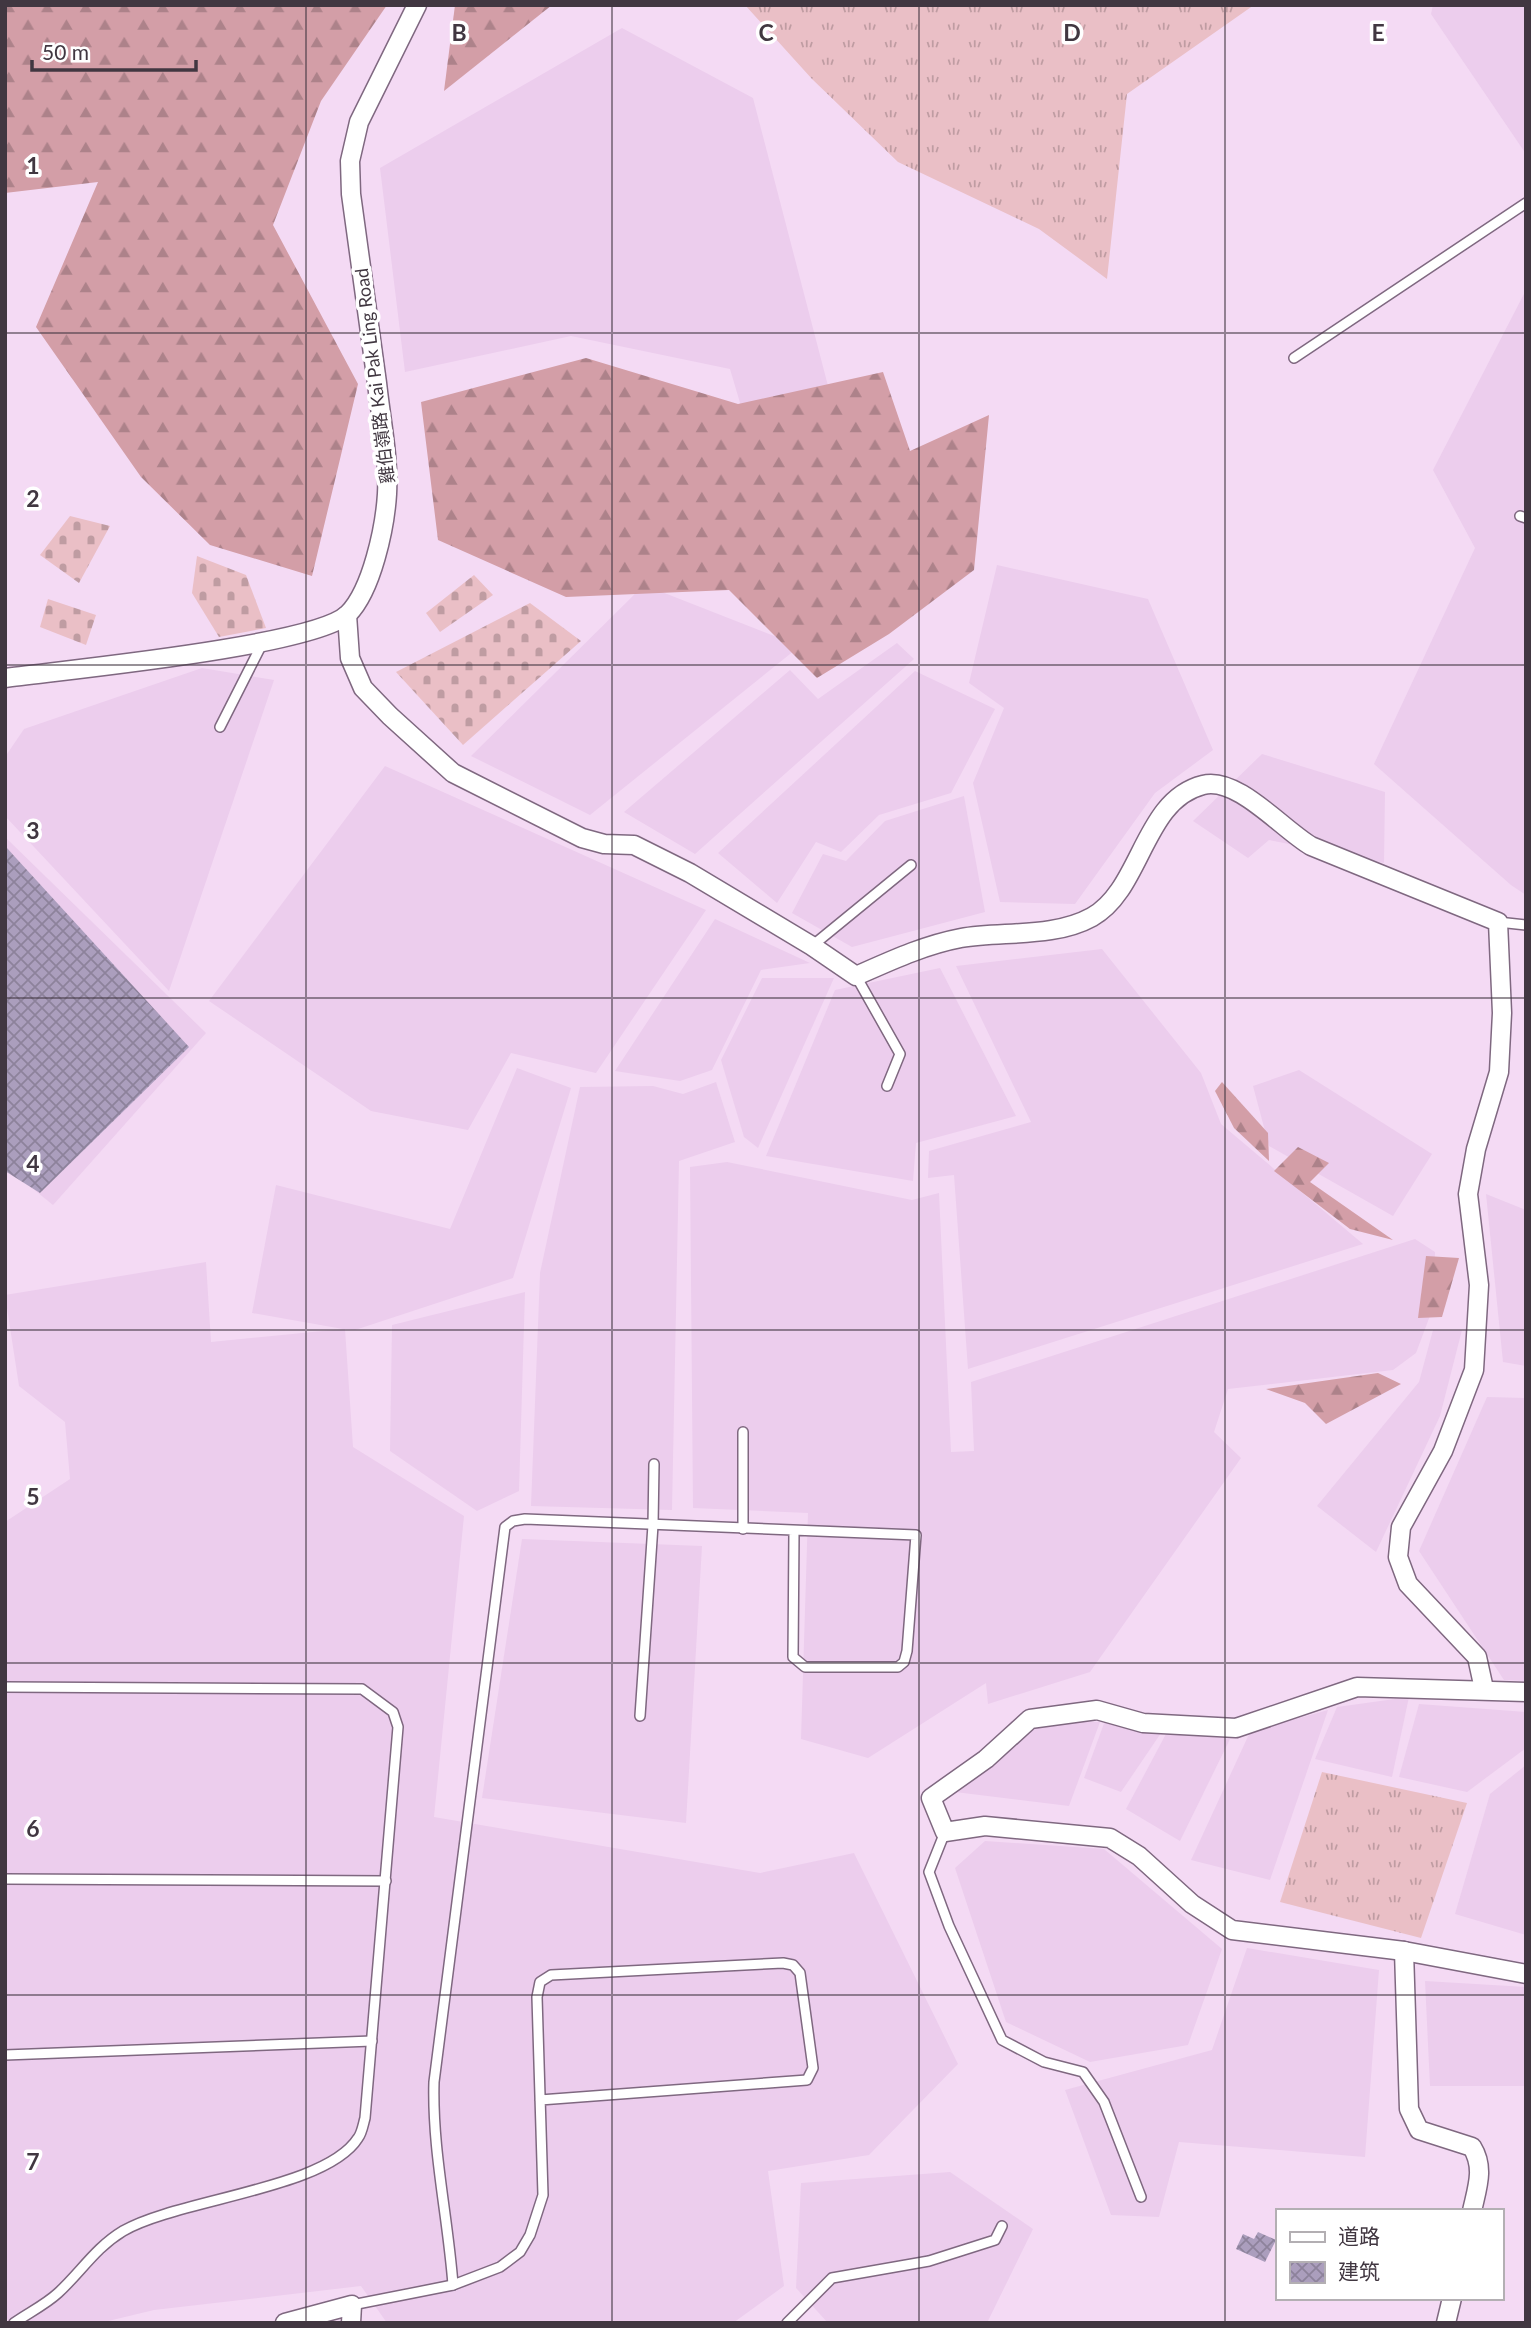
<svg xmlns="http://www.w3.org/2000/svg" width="1531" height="2328" viewBox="0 0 1531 2328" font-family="Lato,'Noto Sans SC',sans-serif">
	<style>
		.built { fill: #eccded }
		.grass { fill: url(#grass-tufts) }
		.forest { fill: url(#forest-firs) }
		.cemetery { fill: url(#cemetery-stones) }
		.building { fill: url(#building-cross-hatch) }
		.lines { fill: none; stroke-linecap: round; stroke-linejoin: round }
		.lane-casing { stroke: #7f6880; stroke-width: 12 }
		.street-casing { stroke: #7f6880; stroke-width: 21 }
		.lane { stroke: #fff; stroke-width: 9 }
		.street { stroke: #fff; stroke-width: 18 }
		.grid { fill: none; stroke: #413741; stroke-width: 2; stroke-opacity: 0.55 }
		.labels { text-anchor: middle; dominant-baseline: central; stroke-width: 7; stroke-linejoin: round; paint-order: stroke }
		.street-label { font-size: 18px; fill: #413741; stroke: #fff }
		.grid-label { font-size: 23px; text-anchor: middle; font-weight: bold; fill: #413741; stroke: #fff; stroke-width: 7; stroke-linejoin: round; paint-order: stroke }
	</style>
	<defs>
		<pattern id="grass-tufts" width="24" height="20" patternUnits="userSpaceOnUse" patternTransform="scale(1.75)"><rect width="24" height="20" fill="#eabfc6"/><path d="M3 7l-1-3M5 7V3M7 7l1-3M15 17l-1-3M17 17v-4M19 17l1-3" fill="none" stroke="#bf9ca2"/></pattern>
		<pattern id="forest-firs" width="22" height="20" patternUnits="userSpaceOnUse" patternTransform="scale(1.75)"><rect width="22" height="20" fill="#d39ea7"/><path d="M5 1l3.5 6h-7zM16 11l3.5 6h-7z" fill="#ad828a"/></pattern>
		<pattern id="cemetery-stones" width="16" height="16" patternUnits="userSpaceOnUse" patternTransform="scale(1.75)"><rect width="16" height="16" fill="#eabfc6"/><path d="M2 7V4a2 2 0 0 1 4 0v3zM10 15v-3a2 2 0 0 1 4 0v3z" fill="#bf9ca2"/></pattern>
		<pattern id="building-cross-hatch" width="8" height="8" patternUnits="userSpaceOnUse" patternTransform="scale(1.75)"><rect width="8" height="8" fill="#ab9ebd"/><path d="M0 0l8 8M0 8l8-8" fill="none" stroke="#8d829b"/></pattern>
	</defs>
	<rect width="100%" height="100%" fill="#f4daf4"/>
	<g class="built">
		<path d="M1433 5H1526V154L1431 14Z"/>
		<path d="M622 28 753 98 833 405 746 423 730 369 571 336 405 372 380 168Z"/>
		<path d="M1526 290V895L1511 885 1374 764 1475 548 1433 470Z"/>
		<path d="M997 565 1148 599 1213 750 1155 793 1075 904 1000 902 973 783 1004 708 969 683Z"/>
		<path d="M644 585 800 646 590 815 471 756Z"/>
		<path d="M897 643 914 659 695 854 624 812 790 670 818 699Z"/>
		<path d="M202 668 274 680 169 991 5 816V757L24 729Z"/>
		<path d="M915 671 995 709 951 793 879 815 841 852 816 842 777 903 718 853Z"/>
		<path d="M1262 754 1385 792 1384 863 1269 840 1248 858 1193 821Z"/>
		<path d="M385 766 706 910 596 1073 511 1053 468 1130 371 1111 209 1001Z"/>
		<path d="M964 796 985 912 852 947 792 913 823 854 846 861 885 821Z"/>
		<path d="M5 837 206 1033 53 1205 5 1166Z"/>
		<path d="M715 919 810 963 761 970 712 1070 680 1081 615 1071Z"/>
		<path d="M1102 949 1201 1073 1221 1124 1363 1244 968 1369 954 1175 928 1178 929 1151 1031 1122 956 966Z"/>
		<path d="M940 968 1016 1116 916 1143 913 1181 766 1156 835 990Z"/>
		<path d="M762 978H834L758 1148 744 1137 721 1060Z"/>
		<path d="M517 1068 571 1088 513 1278 355 1330 345 1329 353 1447 464 1516 434 1817 760 1873 854 1853 958 2064 869 2155 768 2171 784 2286 733 2323H387L361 2286 154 2310 100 2323H10L5 2315V1522L70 1479 65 1422 19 1386 5 1295 206 1262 211 1342 343 1329 252 1313 276 1185 450 1229Z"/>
		<path d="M1299 1070 1432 1154 1393 1216 1269 1146 1253 1086Z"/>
		<path d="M716 1082 735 1142 679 1161 672 1510 531 1506 540 1273 580 1087 653 1086 683 1094Z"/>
		<path d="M727 1162 912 1200 939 1193 951 1452 974 1451 971 1382 1415 1239 1435 1252 1434 1305 1416 1353 1393 1370 1228 1389 1214 1432 1241 1458 1090 1672 988 1704 986 1683 868 1758 801 1739 808 1513 693 1508 690 1167Z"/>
		<path d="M1486 1194 1526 1210V1366L1503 1362Z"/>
		<path d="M525 1292 519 1491 477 1511 390 1451 392 1325Z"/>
		<path d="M1433 1330H1462L1440 1416 1376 1552 1317 1506 1419 1382Z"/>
		<path d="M1487 1397 1526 1398V1681L1504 1680 1419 1551Z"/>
		<path d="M522 1539 702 1546 686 1823 482 1798Z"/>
		<path d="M1409 1697 1392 1777 1315 1759 1337 1707Z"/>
		<path d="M1419 1704 1526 1712V1748L1467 1792 1399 1777Z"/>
		<path d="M1328 1710 1270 1880 1191 1860 1250 1732Z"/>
		<path d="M1106 1718 1161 1733 1121 1792 1084 1778Z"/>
		<path d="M1011 1721 1100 1722 1069 1806 955 1792Z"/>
		<path d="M1167 1732 1230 1739 1180 1841 1126 1809Z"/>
		<path d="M1526 1765V1935L1455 1914 1490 1794Z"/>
		<path d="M985 1841 1104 1849 1222 1949 1188 2045 1090 2062 1006 2022 955 1868Z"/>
		<path d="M1247 1948 1379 1970 1365 2157 1179 2142 1159 2217 1111 2215 1065 2090 1212 2050Z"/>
		<path d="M1425 1981 1526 1987V2086H1430Z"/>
		<path d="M950 2172 1033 2229 987 2323H828L796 2288 801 2183Z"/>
	</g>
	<g class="grass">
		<path d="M745 5H1254L1127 94 1107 279 1039 229 898 162 812 79Z"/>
		<path d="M1322 1772 1467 1803 1421 1938 1280 1902Z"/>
	</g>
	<g class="forest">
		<path d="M5 5H387L321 101 273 225 358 384 312 576 210 545 141 477 36 327 98 182 5 193Z"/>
		<path d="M455 5H552L444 91Z"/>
		<path d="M586 358 738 404 883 372 910 451 989 415 974 570 889 634 817 678 729 590 566 597 438 540 421 402Z"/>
		<path d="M1222 1082 1268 1133 1269 1161 1234 1128 1215 1091Z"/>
		<path d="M1298 1147 1329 1163 1310 1182 1393 1240 1350 1229 1274 1171Z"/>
		<path d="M1426 1256 1459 1258 1442 1317 1418 1318Z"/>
		<path d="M1378 1373 1401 1384 1326 1424 1305 1403 1266 1389Z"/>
	</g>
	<g class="cemetery">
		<path d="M70 516 110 526 79 583 40 555Z"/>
		<path d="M197 556 246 575 266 628 219 637 192 593Z"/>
		<path d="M474 575 493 595 440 632 426 613Z"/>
		<path d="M48 599 96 615 86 645 40 627Z"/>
		<path d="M530 603 581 641 463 745 396 672Z"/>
	</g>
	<g class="building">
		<path d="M5 846 189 1047 40 1193 5 1171Z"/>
		<path d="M1258 2232 1276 2240 1265 2262 1236 2249 1243 2234 1254 2239Z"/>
	</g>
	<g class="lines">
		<defs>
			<g id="lane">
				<path d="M1294 358 1526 203"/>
				<path d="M1520 516 1526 518"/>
				<path d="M220 727 262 644"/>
				<path d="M1498 922 1526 925"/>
				<path d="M812 946 911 865"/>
				<path d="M856 976 900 1054 887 1086"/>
				<path d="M743 1432V1529"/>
				<path d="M5 1687 362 1689 393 1712 398 1727 365 2118C363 2125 362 2133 358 2138 326 2189 178 2199 123 2231 95 2248 81 2272 58 2293 45 2305 28 2313 14 2323"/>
				<path d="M640 1716 653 1525 654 1464"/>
				<path d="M945 1832 929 1872 949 1926 1002 2040 1044 2062 1083 2072 1104 2102 1141 2197"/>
				<path d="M5 1879 386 1881"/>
				<path d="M5 2055 372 2041"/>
				<path d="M453 2285C448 2217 432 2150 434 2082L505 1527 513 1521 525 1519 916 1535 907 1651 904 1662 898 1667H805L793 1657 794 1532"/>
				<path d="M352 2305 453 2285 500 2267 520 2252 530 2235 543 2195 537 1997 540 1982 551 1975 783 1963 793 1965 800 1973 813 2068 807 2080 540 2100"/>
				<path d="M787 2323 832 2278 929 2261 995 2240 1002 2226"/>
			</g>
			<g id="street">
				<path d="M347 615 350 658 363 688 390 716 453 773 582 838 604 844 634 845 690 873 812 946 856 976C890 961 924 945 961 938 1003 931 1054 938 1092 917 1142 889 1143 800 1203 785 1237 776 1282 829 1311 846L1498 922 1502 1013 1499 1072 1476 1149 1468 1194 1479 1285 1474 1370 1443 1451 1401 1527 1398 1557 1408 1584 1477 1657 1484 1689"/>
				<path d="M5 678C64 670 315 646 348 614 372 590 385 527 387 494 389 457 381 420 377 383 368 320 360 257 351 194L350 161 359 122 417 5"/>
				<path d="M1526 1692 1357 1687 1236 1728 1143 1723 1097 1710 1030 1719 986 1759 931 1798 945 1832 985 1826 1110 1838 1139 1856 1192 1904 1232 1930 1404 1951 1526 1974"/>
				<path d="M1404 1951 1409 2109 1419 2130 1472 2147C1485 2168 1477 2188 1472 2211"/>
				<path d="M285 2323 352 2305 351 2323"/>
				<path d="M1446 2323 1452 2298"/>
			</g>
		</defs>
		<use href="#lane" class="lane-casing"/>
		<use href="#street" class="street-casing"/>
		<use href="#lane" class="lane"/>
		<use href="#street" class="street"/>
	</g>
	<path class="grid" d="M306 5V2323M612 5V2323M919 5V2323M1225 5V2323M5 333H1526M5 665H1526M5 998H1526M5 1330H1526M5 1663H1526M5 1995H1526"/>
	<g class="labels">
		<g class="street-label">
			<text transform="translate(374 376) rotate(-97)">雞伯嶺路 Kai Pak Ling Road</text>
		</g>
	</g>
	<g class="grid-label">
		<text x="459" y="41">B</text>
		<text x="766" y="41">C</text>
		<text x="1072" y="41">D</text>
		<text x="1378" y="41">E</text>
		<text x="33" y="174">1</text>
		<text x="33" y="507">2</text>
		<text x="33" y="839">3</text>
		<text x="33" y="1172">4</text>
		<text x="33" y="1505">5</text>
		<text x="33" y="1837">6</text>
		<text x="33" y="2170">7</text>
	</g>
	<rect width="1531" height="2328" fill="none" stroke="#413741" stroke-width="14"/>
	<rect x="1276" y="2209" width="228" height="91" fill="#ffffff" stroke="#b3afb3" stroke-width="2"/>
	<rect x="1290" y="2232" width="35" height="10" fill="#ffffff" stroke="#b3afb3" stroke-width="2"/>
	<text x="1338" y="2244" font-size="21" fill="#413741">道路</text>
	<rect x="1290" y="2262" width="35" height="21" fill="url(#building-cross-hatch)" stroke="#b3afb3" stroke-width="2"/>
	<text x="1338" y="2279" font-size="21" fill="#413741">建筑</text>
	<path d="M32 60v10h164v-10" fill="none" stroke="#413741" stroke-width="3.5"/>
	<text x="42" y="60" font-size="21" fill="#413741" stroke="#ffffff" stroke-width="5" paint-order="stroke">50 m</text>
</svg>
